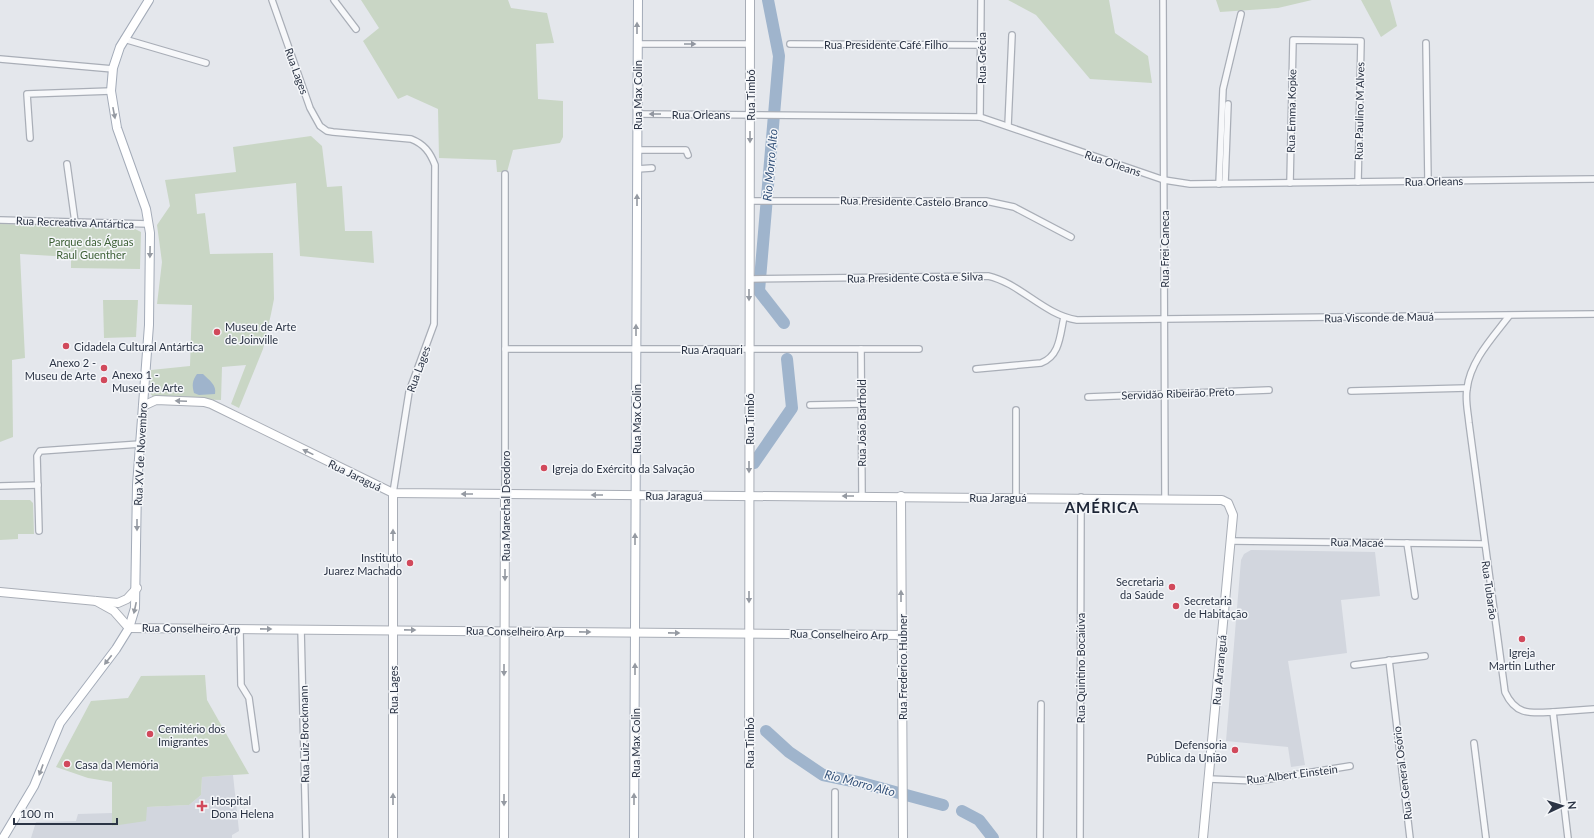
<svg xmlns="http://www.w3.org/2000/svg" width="1594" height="838" viewBox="0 0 1594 838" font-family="Lato,sans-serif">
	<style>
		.built { fill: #d2d6de }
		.green { fill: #c9d6c5 }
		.water { fill: #9fb4cc }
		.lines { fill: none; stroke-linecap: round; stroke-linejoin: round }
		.river { stroke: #9fb4cc; stroke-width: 12 }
		.street-casing { stroke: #a9aeb7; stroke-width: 8 }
		.secondary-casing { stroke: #a9aeb7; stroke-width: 10 }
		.primary-casing { stroke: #a3abb8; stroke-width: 10 }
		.street { stroke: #f7f8fa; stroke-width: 5.5 }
		.secondary { stroke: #fff; stroke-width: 8 }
		.primary { stroke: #fff; stroke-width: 8 }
		.oneway { fill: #959aa2 }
		.oneway2 { fill: #9196a0 }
		.poi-dot { fill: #d1495b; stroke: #f4f6f9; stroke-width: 1.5 }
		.labels { text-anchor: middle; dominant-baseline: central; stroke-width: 3; stroke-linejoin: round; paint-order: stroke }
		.street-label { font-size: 11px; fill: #2b3445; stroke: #f4f6f9 }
		.park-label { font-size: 11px; fill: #3f6138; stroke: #f4f6f9 }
		.poi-label { font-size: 11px; fill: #2b3445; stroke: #f4f6f9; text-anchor: start }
		.water-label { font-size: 12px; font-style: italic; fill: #34527a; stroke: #f4f6f9 }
		.district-label { font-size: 15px; font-weight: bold; letter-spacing: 1px; fill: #1d2536; stroke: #f4f6f9 }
	</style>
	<rect width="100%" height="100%" fill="#e4e7ec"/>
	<g class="built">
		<path d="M1251 550 1375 552 1380 596 1341 600 1347 653 1288 661 1305 765 1291 767 1288 747 1226 741 1241 560 1244 554Z"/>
		<path d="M233 775 239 831 232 835V838H31L36 822 76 821 78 814 112 813 113 826 146 807 189 805 201 795 202 777Z"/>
	</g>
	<g class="green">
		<path d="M361 0H508L511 8 547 13 554 43 536 44 538 99 563 101V137L560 143 513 150 507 172H497L496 160 439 158 438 109 407 95 398 99 363 41 379 28Z"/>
		<path d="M1008 0H1109L1115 33 1148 56 1152 83 1090 79 1036 15Z"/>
		<path d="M1216 0H1312L1278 8 1220 12Z"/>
		<path d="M1361 0H1390L1397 26 1381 37Z"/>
		<path d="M311 136 322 146 327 187 342 186 345 231H372L374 263 300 256 296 183 195 194 197 214 205 213 210 254 273 253 274 299 271 314 263 349 239 408 231 404 246 365 222 367 221 400 154 398 150 393 151 370 190 366 192 305 157 304 162 262 157 225 170 206 165 180 236 172 233 147Z"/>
		<path d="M0 224 131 227 141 232 140 269 71 268V257L20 254 25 358 12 360 13 437 0 442Z"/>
		<path d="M103 300H138L136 337 104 338Z"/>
		<path d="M0 500H30L33 503 34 534H18V539L0 540Z"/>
		<path d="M205 675 207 700 249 774 202 777 201 795 189 805 147 807 146 821 112 826V782L88 778 56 767 91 701 128 698 141 676Z"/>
	</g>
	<path class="water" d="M197 374H203C209 380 217 385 215 394L199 395 194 393C192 385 192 381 197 374Z"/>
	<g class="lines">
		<g class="river">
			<path d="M768 0 779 56 759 291 784 323"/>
			<path d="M754 463 792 408 787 359"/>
			<path d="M766 731 789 752 823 775 862 783 943 805"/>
			<path d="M962 811 979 820 993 838"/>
		</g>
		<defs>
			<g id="street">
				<path d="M272 0 310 108 320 126 327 131 333 132 411 139C424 144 430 152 435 165L434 324 409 392 393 493"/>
				<path d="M334 0 356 29"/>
				<path d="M1163 0 1165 498"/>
				<path d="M124 39 206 63"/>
				<path d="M1426 43 1428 181"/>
				<path d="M637 44H750"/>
				<path d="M790 44 981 45"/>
				<path d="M0 59 113 69"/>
				<path d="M637 114 980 117 1164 180 1190 184 1594 179"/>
				<path d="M980 117 981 0"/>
				<path d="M1008 126 1012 35"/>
				<path d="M30 138 27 94 111 91"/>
				<path d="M637 150H686L688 155"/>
				<path d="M67 164 75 222"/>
				<path d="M637 169 652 168"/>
				<path d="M1225 183 1228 104"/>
				<path d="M1290 183 1293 40 1361 41 1358 182"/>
				<path d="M1219 184 1223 89 1241 14"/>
				<path d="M750 201H986L1014 207 1071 237"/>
				<path d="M0 220 149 224"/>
				<path d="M750 279 988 276C1020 283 1044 315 1077 320L1594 314"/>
				<path d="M1509 316C1493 337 1470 361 1467 389 1465 400 1468 412 1469 423L1505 692C1516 716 1531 713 1553 712L1568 838"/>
				<path d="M505 349H919"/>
				<path d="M861 349 862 496"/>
				<path d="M976 369 1041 363C1060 356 1060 335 1064 317"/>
				<path d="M1351 391 1467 388"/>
				<path d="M1088 397 1269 390"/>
				<path d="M810 405 861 404"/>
				<path d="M0 486 38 485"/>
				<path d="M505 494V174"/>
				<path d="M1016 497V410"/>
				<path d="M39 531 37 456 40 451 140 444"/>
				<path d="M1231 541 1484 544"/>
				<path d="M1407 543 1415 596"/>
				<path d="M240 629 241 685 249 698 256 749"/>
				<path d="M301 629 306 838"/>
				<path d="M1389 660 1410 838"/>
				<path d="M1354 665 1425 656"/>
				<path d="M1553 712 1594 709"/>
				<path d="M1474 743 1486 838"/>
				<path d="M1209 779 1257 781 1350 766"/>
				<path d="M835 792V838"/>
				<path d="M1040 838 1041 704"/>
				<path d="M1080 838 1081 497"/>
			</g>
			<g id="secondary">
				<path d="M143 406 156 400 204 402 211 404 393 493 1222 500 1228 503 1233 515 1203 838"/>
				<path d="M901 496 903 838"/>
				<path d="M0 592 118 603 127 599 137 588"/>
				<path d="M96 601 114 611 129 628 901 635"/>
				<path d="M393 838V493"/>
				<path d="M504 838 505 494"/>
				<path d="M749 838 750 0"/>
			</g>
			<g id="primary">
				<path d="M3 838 34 786 60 723 116 649 129 628 135 608 137 485 149 325 150 233 146 209 117 128 111 91 113 68 120 47 149 0"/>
				<path d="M634 838 638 0"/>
			</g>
		</defs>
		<use href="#street" class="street-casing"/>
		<use href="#secondary" class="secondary-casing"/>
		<use href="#primary" class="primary-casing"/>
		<use href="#street" class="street"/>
		<use href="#secondary" class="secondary"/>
		<use href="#primary" class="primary"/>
	</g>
	<defs><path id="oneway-solid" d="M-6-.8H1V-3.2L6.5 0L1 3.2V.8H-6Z"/></defs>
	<g class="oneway">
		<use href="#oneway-solid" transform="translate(637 28) rotate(-90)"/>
		<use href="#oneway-solid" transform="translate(114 113) rotate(79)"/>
		<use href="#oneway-solid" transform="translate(750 137) rotate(90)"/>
		<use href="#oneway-solid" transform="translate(637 200) rotate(-90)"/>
		<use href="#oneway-solid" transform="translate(150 252) rotate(91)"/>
		<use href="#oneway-solid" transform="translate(749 295) rotate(90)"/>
		<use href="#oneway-solid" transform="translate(636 330) rotate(-90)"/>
		<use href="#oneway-solid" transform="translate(181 401) rotate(-178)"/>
		<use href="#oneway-solid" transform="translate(308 452) rotate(-154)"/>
		<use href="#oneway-solid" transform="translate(749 467) rotate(90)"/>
		<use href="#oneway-solid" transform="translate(467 494) rotate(-180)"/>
		<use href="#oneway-solid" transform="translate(597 495) rotate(-180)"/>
		<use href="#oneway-solid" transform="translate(848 496) rotate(-180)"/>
		<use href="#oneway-solid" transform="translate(137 525) rotate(90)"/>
		<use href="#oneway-solid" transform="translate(393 535) rotate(-90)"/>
		<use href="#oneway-solid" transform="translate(635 539) rotate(-90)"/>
		<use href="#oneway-solid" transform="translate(505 575) rotate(90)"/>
		<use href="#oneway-solid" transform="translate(901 596) rotate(-90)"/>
		<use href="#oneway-solid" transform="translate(749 597) rotate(90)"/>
		<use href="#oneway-solid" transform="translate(135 608) rotate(102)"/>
		<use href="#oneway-solid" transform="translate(266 629) rotate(1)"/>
		<use href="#oneway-solid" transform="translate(410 630) rotate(1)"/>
		<use href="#oneway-solid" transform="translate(585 632) rotate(1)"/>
		<use href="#oneway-solid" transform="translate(674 633) rotate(1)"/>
		<use href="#oneway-solid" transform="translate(108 660) rotate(128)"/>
		<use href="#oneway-solid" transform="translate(635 669) rotate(-90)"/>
		<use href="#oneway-solid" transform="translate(504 670) rotate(90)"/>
		<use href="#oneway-solid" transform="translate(41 770) rotate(110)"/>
		<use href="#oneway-solid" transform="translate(393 799) rotate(-90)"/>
		<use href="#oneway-solid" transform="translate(634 799) rotate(-90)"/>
		<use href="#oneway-solid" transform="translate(504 800) rotate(90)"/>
	</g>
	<g class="oneway2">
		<use href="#oneway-solid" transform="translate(690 44)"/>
		<use href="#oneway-solid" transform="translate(655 114) rotate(-180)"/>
	</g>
	<g class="poi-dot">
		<circle cx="217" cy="332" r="4"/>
		<circle cx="66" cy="346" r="4"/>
		<circle cx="104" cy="368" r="4"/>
		<circle cx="104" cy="380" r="4"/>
		<circle cx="544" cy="468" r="4"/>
		<circle cx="410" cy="563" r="4"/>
		<circle cx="1172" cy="587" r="4"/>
		<circle cx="1176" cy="606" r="4"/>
		<circle cx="1522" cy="639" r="4"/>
		<circle cx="150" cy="734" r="4"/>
		<circle cx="1235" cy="750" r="4"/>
		<circle cx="67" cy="764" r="4"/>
		<path d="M200 800h4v4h4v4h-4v4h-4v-4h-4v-4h4z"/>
	</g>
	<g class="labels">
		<g class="street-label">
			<text x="886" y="44">Rua Presidente Café Filho</text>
			<text transform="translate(981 58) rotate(-90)">Rua Grécia</text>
			<text transform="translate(297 71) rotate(70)">Rua Lages</text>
			<text transform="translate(637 95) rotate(-90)">Rua Max Colin</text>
			<text transform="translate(750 95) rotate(-90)">Rua Timbó</text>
			<text transform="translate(1291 111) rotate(-89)">Rua Emma Kopke</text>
			<text transform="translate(1359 111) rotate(-89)">Rua Paulino M Alves</text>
			<text x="701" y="114">Rua Orleans</text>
			<text transform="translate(1113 163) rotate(19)">Rua Orleans</text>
			<text transform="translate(1434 181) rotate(-1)">Rua Orleans</text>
			<text transform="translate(914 201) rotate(1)">Rua Presidente Castelo Branco</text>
			<text transform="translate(75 222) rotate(2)">Rua Recreativa Antártica</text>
			<text transform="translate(1164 249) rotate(-90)">Rua Frei Caneca</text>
			<text transform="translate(915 277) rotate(-1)">Rua Presidente Costa e Silva</text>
			<text transform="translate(1379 317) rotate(-1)">Rua Visconde de Mauá</text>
			<text x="712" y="349">Rua Araquari</text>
			<text transform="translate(418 369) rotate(-70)">Rua Lages</text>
			<text transform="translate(1178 393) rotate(-2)">Servidão Ribeirão Preto</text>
			<text transform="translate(636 419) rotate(-90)">Rua Max Colin</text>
			<text transform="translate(749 419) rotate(-90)">Rua Timbó</text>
			<text transform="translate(861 423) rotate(-90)">Rua João Barthold</text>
			<text transform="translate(140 454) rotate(-87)">Rua XV de Novembro</text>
			<text transform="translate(355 475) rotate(26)">Rua Jaraguá</text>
			<text x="674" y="495">Rua Jaraguá</text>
			<text x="998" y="497">Rua Jaraguá</text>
			<text transform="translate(505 506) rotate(-90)">Rua Marechal Deodoro</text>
			<text transform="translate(1357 542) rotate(1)">Rua Macaé</text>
			<text transform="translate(1490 590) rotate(82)">Rua Tubarão</text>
			<text transform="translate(191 628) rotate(1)">Rua Conselheiro Arp</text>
			<text transform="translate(515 631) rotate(1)">Rua Conselheiro Arp</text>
			<text transform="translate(839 634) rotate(1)">Rua Conselheiro Arp</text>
			<text transform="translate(902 667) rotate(-90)">Rua Frederico Hubner</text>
			<text transform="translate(1080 668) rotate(-90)">Rua Quintino Bocaiúva</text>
			<text transform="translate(1219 670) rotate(-85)">Rua Araranguá</text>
			<text transform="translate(393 690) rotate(-90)">Rua Lages</text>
			<text transform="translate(304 734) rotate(-91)">Rua Luiz Brockmann</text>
			<text transform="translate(635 743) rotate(-90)">Rua Max Colin</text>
			<text transform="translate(749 743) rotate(-90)">Rua Timbó</text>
			<text transform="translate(1402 773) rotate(-97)">Rua General Osório</text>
			<text transform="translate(1292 774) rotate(-7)">Rua Albert Einstein</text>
		</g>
		<g class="park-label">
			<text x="91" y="241">Parque das Águas<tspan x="91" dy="13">Raul Guenther</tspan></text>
		</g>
		<g class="poi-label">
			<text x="225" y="326">Museu de Arte<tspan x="225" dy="13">de Joinville</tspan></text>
			<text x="74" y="346">Cidadela Cultural Antártica</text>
			<text x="96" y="362" text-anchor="end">Anexo 2 -<tspan x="96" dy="13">Museu de Arte</tspan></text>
			<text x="112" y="374">Anexo 1 -<tspan x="112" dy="13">Museu de Arte</tspan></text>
			<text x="552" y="468">Igreja do Exército da Salvação</text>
			<text x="402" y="557" text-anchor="end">Instituto<tspan x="402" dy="13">Juarez Machado</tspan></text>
			<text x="1164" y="581" text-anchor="end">Secretaria<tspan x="1164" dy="13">da Saúde</tspan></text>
			<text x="1184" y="600">Secretaria<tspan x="1184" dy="13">de Habitação</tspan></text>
			<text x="1522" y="652" text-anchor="middle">Igreja<tspan x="1522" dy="13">Martin Luther</tspan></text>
			<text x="158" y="728">Cemitério dos<tspan x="158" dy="13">Imigrantes</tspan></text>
			<text x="1227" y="744" text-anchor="end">Defensoria<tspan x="1227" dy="13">Pública da União</tspan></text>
			<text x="75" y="764">Casa da Memória</text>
			<text x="211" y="800">Hospital<tspan x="211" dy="13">Dona Helena</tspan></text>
		</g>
		<g class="water-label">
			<text transform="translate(770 165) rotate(-85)">Rio Morro Alto</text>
			<text transform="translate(860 783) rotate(15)">Rio Morro Alto</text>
		</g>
		<g class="district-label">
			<text x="1102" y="507">AMÉRICA</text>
		</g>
	</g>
	<g transform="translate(1562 806) rotate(86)" stroke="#f4f6f9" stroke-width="3" paint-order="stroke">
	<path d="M0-3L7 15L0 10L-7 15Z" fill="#2b3445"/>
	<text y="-6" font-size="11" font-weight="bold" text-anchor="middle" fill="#2b3445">N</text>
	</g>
	<path d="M14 818v6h103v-6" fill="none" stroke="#2b3445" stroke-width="2"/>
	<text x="20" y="818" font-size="12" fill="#2b3445" stroke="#f4f6f9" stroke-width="3" paint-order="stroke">100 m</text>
</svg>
